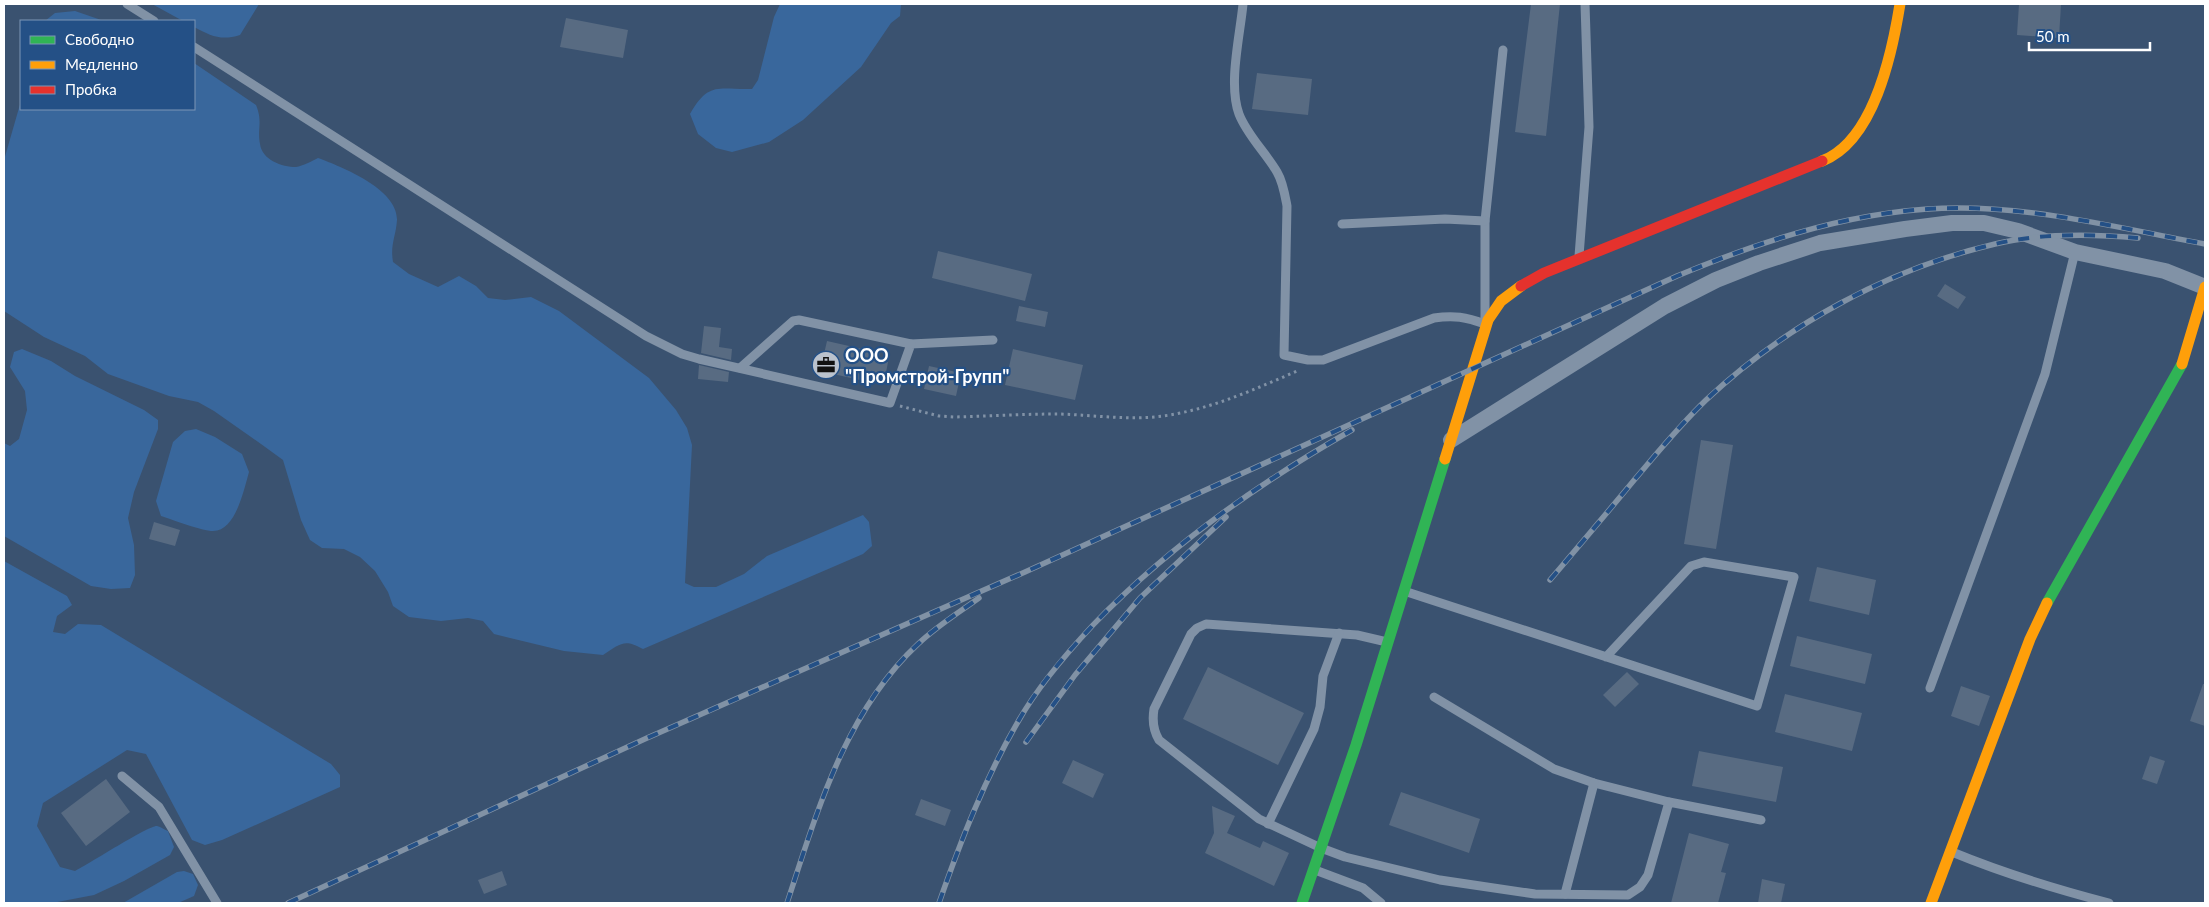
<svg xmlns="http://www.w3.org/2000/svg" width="2209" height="907" viewBox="0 0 2209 907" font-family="Lato,sans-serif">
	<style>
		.green { fill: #39679c }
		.building { fill: #586b82 }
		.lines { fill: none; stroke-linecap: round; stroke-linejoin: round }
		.path { stroke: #8192a6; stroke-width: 3; stroke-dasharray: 2.5 4; stroke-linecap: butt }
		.lane { stroke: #8192a6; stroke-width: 9 }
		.street { stroke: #8192a6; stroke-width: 16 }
		.fast { stroke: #30b455; stroke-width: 11 }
		.slow { stroke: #ff9f0a; stroke-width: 11 }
		.jam { stroke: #e5322d; stroke-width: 11 }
		.rail-casing { stroke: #8192a5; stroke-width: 5.5 }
		.rail { stroke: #245086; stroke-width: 4; stroke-dasharray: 11; stroke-linecap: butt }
		.labels { text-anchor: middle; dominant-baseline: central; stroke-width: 4.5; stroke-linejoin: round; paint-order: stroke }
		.poi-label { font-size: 18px; font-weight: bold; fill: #fff; stroke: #245086; text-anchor: start }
	</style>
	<rect width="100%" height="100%" fill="#3a5270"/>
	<g class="green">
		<path d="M152 4H259L240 35C221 41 211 36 194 27V21H183Z"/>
		<path d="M780 4H901L900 16 891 23 861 67 803 120 769 142 732 152 716 148 698 134 690 114C709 81 718 90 752 89L758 80 774 17Z"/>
		<path d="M75 11 104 21H45L55 13Z"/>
		<path d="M194 63 256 105C263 122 257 128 260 144 262 160 282 167 296 167 303 166 312 161 318 158 342 167 398 189 397 220 396 236 390 245 393 262L409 274 438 287 459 276 476 286 488 298 505 300 531 297 559 311 649 378 676 410 687 428 692 445 685 583 694 587H716L744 574 767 556 863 515 869 522 872 546 863 554 643 649C624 638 620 644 603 655L564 651 494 634 483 621 468 618 441 621 409 617 393 606 388 592 375 571 360 557 344 549 322 548 310 540 301 520 283 460 261 444 214 411 198 402 169 396 108 374 85 356 44 337 4 311V160L21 101V109H194Z"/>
		<path d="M22 349 51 361 75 376 144 410 158 420V429L134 492 128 518 134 545 135 575 130 588 111 589 91 586 4 536V443L10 446 19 439 27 410 25 391 10 367 14 352Z"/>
		<path d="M196 429 215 437 242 454 249 472C244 489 236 531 213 531 202 531 173 520 161 516L156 501 173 442 185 431Z"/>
		<path d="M4 561 67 596 72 605 57 616 53 632 65 634 78 624 101 625 331 764 340 775V787L222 840 205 845 192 840 146 754 127 750 43 803 37 826 60 867 75 871C89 864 149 825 157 826 161 827 165 830 168 831L174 847 170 855 124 881 94 895 52 903H4Z"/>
		<path d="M184 871 193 874 198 885 194 896 178 903H123L177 872Z"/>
	</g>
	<g class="building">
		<path d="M1531 4H1560L1546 136 1515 132Z"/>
		<path d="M2019 4H2061L2059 38 2017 35Z"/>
		<path d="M566 18 628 30 623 58 560 47Z"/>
		<path d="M1257 73 1312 79 1308 115 1252 109Z"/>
		<path d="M938 251 1032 274 1025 301 932 278Z"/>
		<path d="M1945 284 1966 297 1958 309 1937 296Z"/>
		<path d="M1019 306 1048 312 1045 327 1016 321Z"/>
		<path d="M704 326 721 328 719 347 732 349 731 360 701 353Z"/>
		<path d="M827 341 880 353 878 360 888 362 885 378 875 376 873 383 820 371Z"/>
		<path d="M1013 349 1083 365 1075 400 1005 385Z"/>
		<path d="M699 365 729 372 728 382 698 379Z"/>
		<path d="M929 366 961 373 956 396 924 389Z"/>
		<path d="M1701 440 1733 445 1716 549 1684 544Z"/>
		<path d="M154 522 180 530 175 546 149 539Z"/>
		<path d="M1817 567 1876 580 1869 615 1809 601Z"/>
		<path d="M1797 636 1872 654 1865 684 1790 666Z"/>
		<path d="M1208 667 1304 713 1278 765 1183 719Z"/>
		<path d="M1627 672 1639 684 1615 707 1603 695Z"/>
		<path d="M2203 684H2205V726L2190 721Z"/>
		<path d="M1961 686 1990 696 1979 726 1951 716Z"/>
		<path d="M1785 694 1862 713 1852 751 1775 732Z"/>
		<path d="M1699 751 1783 767 1776 802 1692 786Z"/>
		<path d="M2150 756 2165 761 2157 784 2142 779Z"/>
		<path d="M1073 760 1104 774 1093 798 1062 783Z"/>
		<path d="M106 779 130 812 86 846 61 813Z"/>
		<path d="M1401 792 1480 819 1469 853 1389 825Z"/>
		<path d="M921 799 951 810 945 826 915 815Z"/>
		<path d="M1212 806 1235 816 1227 833 1260 848 1263 841 1289 853 1274 886 1205 853 1214 833Z"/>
		<path d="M1689 833 1729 844 1721 872 1726 873 1718 903H1671Z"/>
		<path d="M502 871 507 885 484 894 478 880Z"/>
		<path d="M1762 879 1785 884 1781 903H1758Z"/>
	</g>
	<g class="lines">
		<path class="path" d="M900 406 939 416 955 417C989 416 1024 414 1058 414 1097 415 1136 422 1175 414 1218 406 1258 388 1297 371"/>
		<g class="lane">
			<path d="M127 4 154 21"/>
			<path d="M1243 4C1240 36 1228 84 1239 114 1247 135 1266 153 1277 172 1283 182 1285 195 1287 206L1284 355 1308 360H1323L1434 318C1454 315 1466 317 1485 324V221L1503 50"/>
			<path d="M194 47 646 336 682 354 699 359 890 403 911 344 993 340"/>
			<path d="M1342 224 1445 219 1485 221"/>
			<path d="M1579 256 1589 127 1585 4"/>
			<path d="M740 368 793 321 799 320 911 344"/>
			<path d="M1404 591 1757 706 1794 577 1704 562 1691 566 1606 657"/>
			<path d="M1387 642 1357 635 1206 624 1197 628 1191 634 1154 709C1152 721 1153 730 1159 740L1259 819 1321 848 1345 857 1440 880 1535 894 1628 895 1640 887 1648 875 1669 802 1761 820"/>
			<path d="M1930 688 2045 374 2075 252"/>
			<path d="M1434 697 1554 769 1594 783 1669 802"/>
			<path d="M122 776 159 807 217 903"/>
			<path d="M1268 824 1314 729 1320 707 1323 676 1339 633"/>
			<path d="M1952 852C2003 873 2055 889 2109 903"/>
			<path d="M1315 870 1363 888 1381 903"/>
			<path d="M1565 894 1594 783"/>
		</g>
		<path class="street" d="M1451 440 1665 306 1716 280 1759 263 1820 243 1905 229 1952 223H1984L2018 231 2075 252 2165 271 2205 287"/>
		<g class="fast">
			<path d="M2047 603 2182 364"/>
			<path d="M1302 903 1356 745 1445 459"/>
		</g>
		<g class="slow">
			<path d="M1822 161C1874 141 1892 54 1900 4"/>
			<path d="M2182 364 2205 287"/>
			<path d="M1445 459 1488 320 1501 301 1521 286"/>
			<path d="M1931 903 2030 639 2047 603"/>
		</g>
		<path class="jam" d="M1521 286 1544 273 1822 161"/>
		<defs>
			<g id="rail">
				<path d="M1550 580C1578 547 1607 513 1635 479 1658 452 1680 425 1706 400 1786 325 1888 269 1995 244 2041 233 2092 234 2138 238"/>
				<path d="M1026 742 1075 675 1140 598 1226 517"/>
				<path d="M288 903 647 738 1025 572 1677 276C1766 239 1861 208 1959 208 2041 208 2124 229 2205 244"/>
				<path d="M787 903C817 812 845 712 918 644 937 626 958 613 979 598"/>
				<path d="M939 903C961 840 985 778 1019 720 1039 685 1066 654 1093 625 1169 546 1257 484 1352 430"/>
			</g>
		</defs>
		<use href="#rail" class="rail-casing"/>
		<use href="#rail" class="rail"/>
	</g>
	<defs>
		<symbol id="office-disc" viewBox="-11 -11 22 22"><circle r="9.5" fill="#bac2cd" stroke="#245086"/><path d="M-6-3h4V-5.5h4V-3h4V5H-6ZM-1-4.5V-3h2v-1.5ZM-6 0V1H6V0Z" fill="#111"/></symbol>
	</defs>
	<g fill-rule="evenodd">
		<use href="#office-disc" x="810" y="349" width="32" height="32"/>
	</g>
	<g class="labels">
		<g class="poi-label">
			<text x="845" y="355">ООО<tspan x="845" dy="21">"Промстрой-Групп"</tspan></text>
		</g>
	</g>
	<rect width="2209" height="907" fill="none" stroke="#ffffff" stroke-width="10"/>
	<rect x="20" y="20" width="175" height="90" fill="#245086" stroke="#7c96b6"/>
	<rect x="30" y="36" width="25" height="8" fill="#30b455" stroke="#7c96b6"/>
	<text x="65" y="45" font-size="15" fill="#ffffff">Свободно</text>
	<rect x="30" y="61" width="25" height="8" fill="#ff9f0a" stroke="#7c96b6"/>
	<text x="65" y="70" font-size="15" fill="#ffffff">Медленно</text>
	<rect x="30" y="86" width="25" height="8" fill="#e5322d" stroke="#7c96b6"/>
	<text x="65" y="95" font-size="15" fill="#ffffff">Пробка</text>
	<path d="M2029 42v8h121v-8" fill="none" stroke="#ffffff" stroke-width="2.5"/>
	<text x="2036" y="42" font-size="15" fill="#ffffff" stroke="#245086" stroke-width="4" paint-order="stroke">50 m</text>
</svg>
